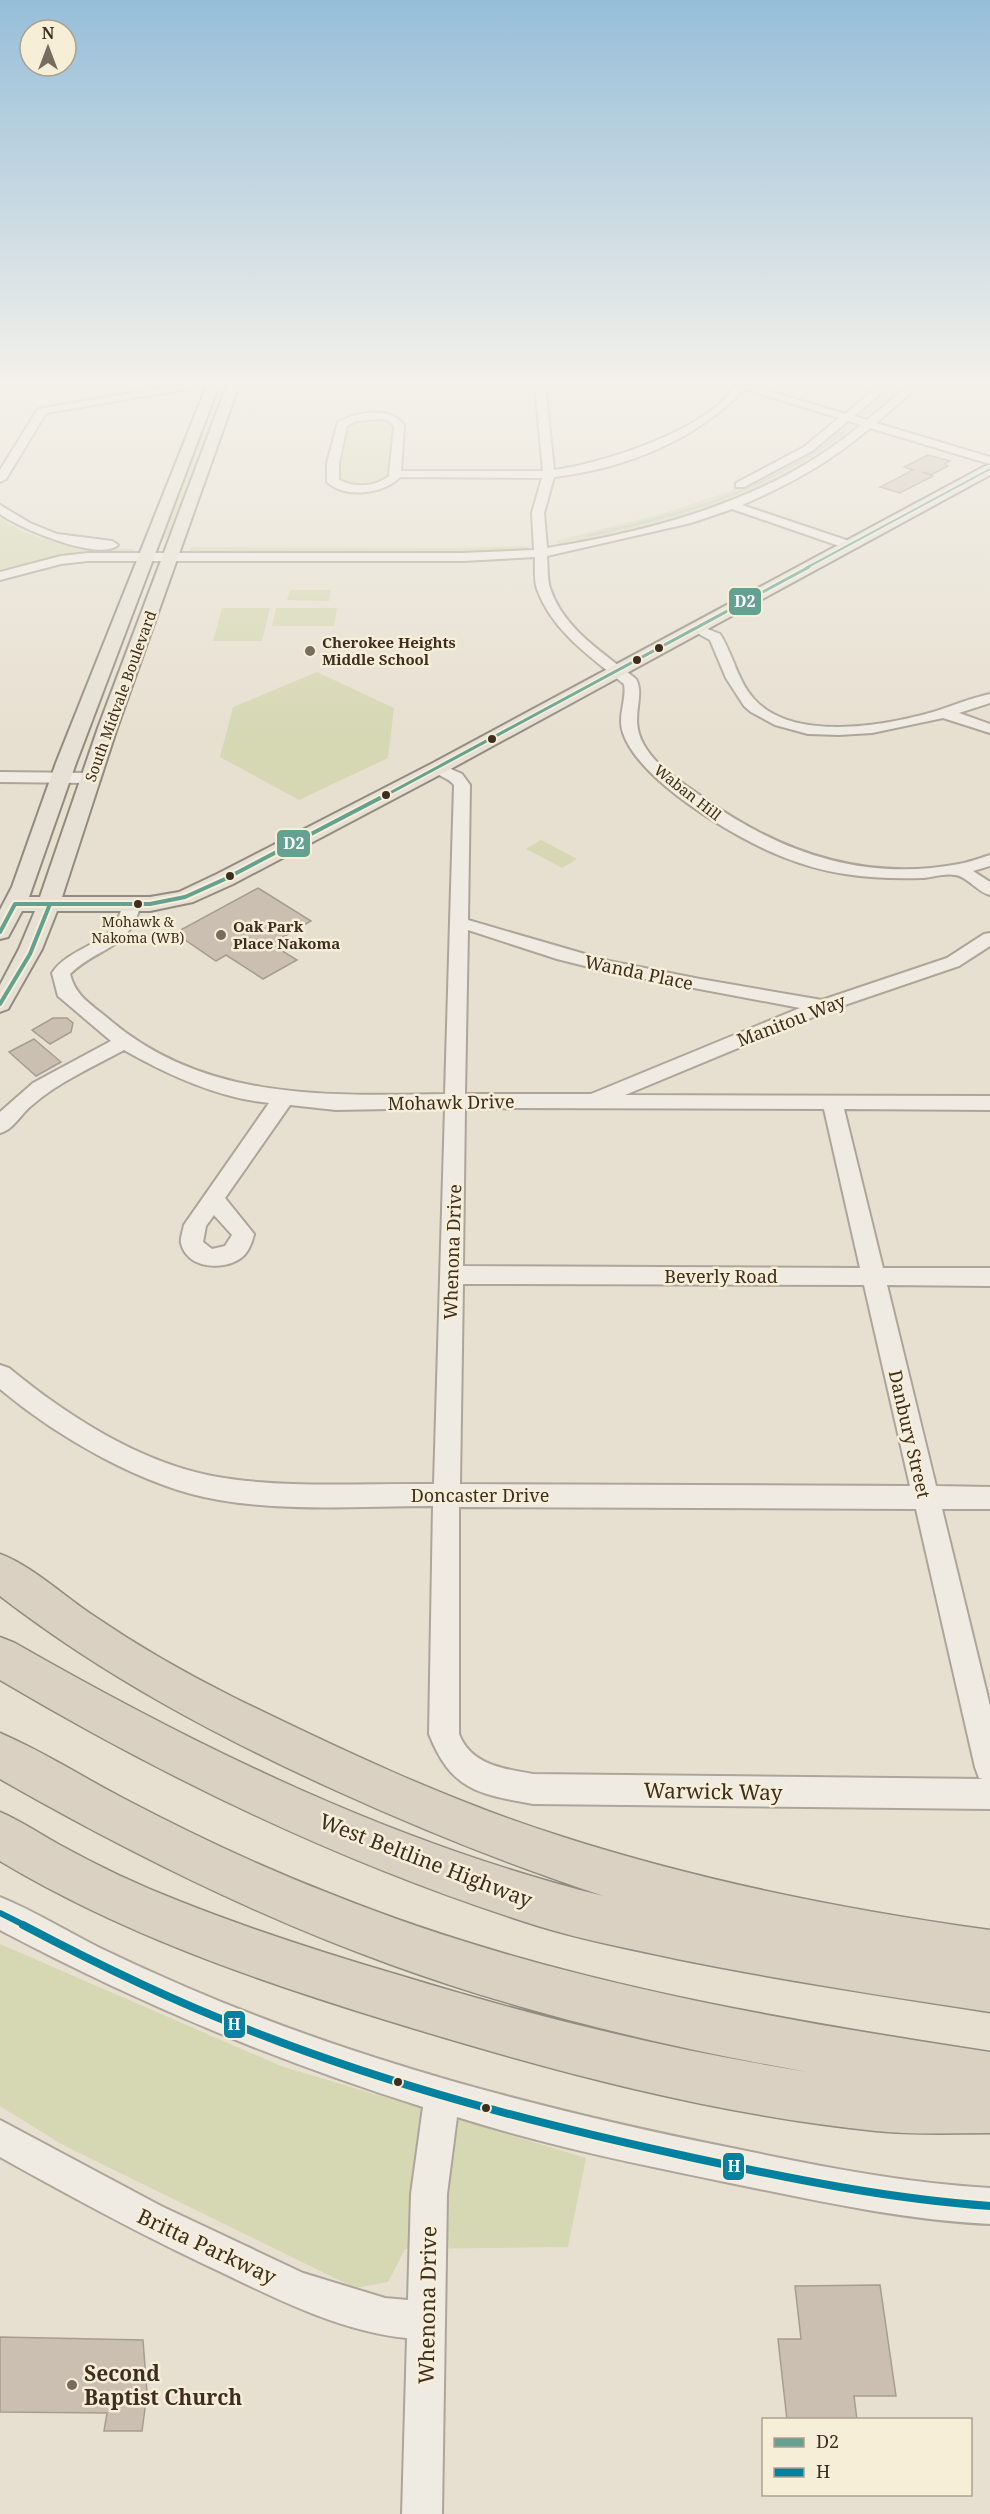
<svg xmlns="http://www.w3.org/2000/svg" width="990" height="2514" viewBox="0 0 990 2514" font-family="'Noto Serif',serif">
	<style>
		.green { fill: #d6d7b3 }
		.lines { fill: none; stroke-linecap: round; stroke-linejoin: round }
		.stream { stroke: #bcccc2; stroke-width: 2 }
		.building { fill: #cbbfb2; stroke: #a89c90; stroke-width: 1.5 }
		.minor-casing { stroke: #ada599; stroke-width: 4 }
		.major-casing { stroke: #928b80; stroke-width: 4 }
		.highway-casing { stroke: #928b80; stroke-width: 3 }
		.minor { fill: #efebe3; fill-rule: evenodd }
		.major { fill: #e6e1d4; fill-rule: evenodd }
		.highway { fill: #dad1c2; fill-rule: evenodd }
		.bus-1-far2-casing { stroke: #f7eed8; stroke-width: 4.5 }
		.bus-1-far1-casing { stroke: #f7eed8; stroke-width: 6 }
		.bus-1-casing { stroke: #f7eed8; stroke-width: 8 }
		.bus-2-far1-casing { stroke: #f7eed8; stroke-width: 10 }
		.bus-2-casing { stroke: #f7eed8; stroke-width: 12 }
		.bus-1-far2 { stroke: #65a191; stroke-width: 2 }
		.bus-1-far1 { stroke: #65a191; stroke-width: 3 }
		.bus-1 { stroke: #65a191; stroke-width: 4 }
		.bus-2-far1 { stroke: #0381a1; stroke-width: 6 }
		.bus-2 { stroke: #0381a1; stroke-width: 8 }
		.bus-dot { fill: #3d2e20; stroke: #f7eed8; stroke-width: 2 }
		.poi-dot { fill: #786c5e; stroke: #f7eed8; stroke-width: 2 }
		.labels { text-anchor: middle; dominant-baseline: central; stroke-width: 5; stroke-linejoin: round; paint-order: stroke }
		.far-bus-label { font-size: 14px; fill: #3d2e20; stroke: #f7eed8 }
		.far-poi-label { font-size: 15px; font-weight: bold; fill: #3d2e20; stroke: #f7eed8; text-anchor: start }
		.far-street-label { font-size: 15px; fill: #3d2e20; stroke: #f7eed8 }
		.street-label { font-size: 18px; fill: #3d2e20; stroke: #f7eed8 }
		.near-street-label { font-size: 21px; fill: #3d2e20; stroke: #f7eed8 }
		.near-poi-label { font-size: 21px; font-weight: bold; fill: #3d2e20; stroke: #f7eed8; text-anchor: start }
		.line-badge { stroke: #f7eed8; stroke-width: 2 }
		.badge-label { font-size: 16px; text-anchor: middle; font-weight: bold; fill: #fff }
	</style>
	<rect width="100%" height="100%" fill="#e7e0d1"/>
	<g class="green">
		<path d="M889 385H910L870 416 857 415 856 412Z"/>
		<path d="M215 390H219L217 409 170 534 164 540 161 534Z"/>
		<path d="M383 418 394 423 390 476C372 488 358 486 338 481L336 475 345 427 356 419Z"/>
		<path d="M849 424 857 428C778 499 672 521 572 546L561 545 555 541 668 512 730 491 779 469 809 450 840 425Z"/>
		<path d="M0 517C36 546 89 548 134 549V552L71 556 0 571Z"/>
		<path d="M526 546 529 548 528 551 520 553H188L191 548 195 547 447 548Z"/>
		<path d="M290 590H331L329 601 287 600Z"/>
		<path d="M222 608H270L262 641H213Z"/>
		<path d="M276 608H337L334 626H272Z"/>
		<path d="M317 672 394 708 388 758 299 800 220 757 233 707Z"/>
		<path d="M541 840 577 859 562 868 526 849Z"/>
		<path d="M0 1944 281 2066 586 2158 568 2247 405 2249 388 2282 355 2288 63 2145 0 2106Z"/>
	</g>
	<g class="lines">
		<g class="stream">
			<path d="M0 386 10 385"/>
			<path d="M379 394 381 385"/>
			<path d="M863 415 900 385"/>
			<path d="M586 536C685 514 764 493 846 430"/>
		</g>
	</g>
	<g class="building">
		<path d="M928 455 950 461 944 464 948 466 931 475 922 472 933 476 900 493 880 487 913 470 904 467Z"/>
		<path d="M258 888 311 921 271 944 297 960 263 979 226 955 216 961 175 933Z"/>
		<path d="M53 1018H67L73 1023 71 1032 50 1044 32 1030Z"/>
		<path d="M34 1039 61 1062 36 1076 9 1052Z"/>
		<path d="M880 2285 896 2396H854L857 2420H787L778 2339H801L795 2286Z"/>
		<path d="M0 2337 143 2340 147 2393 142 2431H104L107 2413 0 2412Z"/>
	</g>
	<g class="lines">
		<defs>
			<g id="minor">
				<path d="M178 385H198L193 388 46 413 6 479 0 482V470L38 409Z"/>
				<path d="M535 385H545L554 470C602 464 713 428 735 385H749L845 414 880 385H891L854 416 867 420 909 385H920L876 423 990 457V464L870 428C829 463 792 483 742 505L852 542V548L848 549 732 509 691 523 547 556C548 566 547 579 550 588 563 629 605 654 636 679 646 697 628 718 644 745 657 768 684 784 705 799 781 853 865 882 959 864 970 862 980 858 990 855V866L973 871 990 882V895C977 892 967 876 955 875 945 873 933 877 923 878 897 879 871 878 845 874 824 871 803 865 783 857 737 839 640 782 623 733 617 716 627 700 624 684 591 657 552 631 537 589 534 580 535 567 535 557L463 561H88L61 564 0 580V572L61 556 88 553H463L534 550 532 513 542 478 400 477C384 494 345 499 327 482V463L338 422C358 412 389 406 404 425L401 471H543ZM744 389 839 418 804 447 736 483V487H744L812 451 848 421 861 425C773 499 658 530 547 548L544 513 554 477C623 469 696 441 744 389ZM380 419 389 421 394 426 389 476C375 487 355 488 339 480V463L347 426 356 421Z"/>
				<path d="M0 505 30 523 57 534 112 541 118 545C99 562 19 528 0 514Z"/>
				<path d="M695 624 720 634C733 654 737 680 754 699 793 742 884 726 933 712 952 706 971 698 990 694V703L959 713 990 724V733L943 718 872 733 839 735 808 734 775 725 751 712 744 706 726 678 710 640 688 628Z"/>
				<path d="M438 763 462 774 470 785 468 920 609 961 700 979 822 1000 947 958 984 934 990 933V946L959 966 830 1010 625 1095 990 1096V1110L844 1109 883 1268H990V1286L887 1285 936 1486 990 1487V1509H942L990 1706V1809L533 1804C478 1794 451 1790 429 1734L433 1506C362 1506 289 1512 219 1500 145 1488 57 1437 0 1389V1365L9 1368C66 1415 137 1461 212 1476 280 1489 364 1483 434 1484L445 1108 336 1110 290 1105 225 1198 254 1234C252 1243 248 1253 241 1258 223 1271 187 1269 181 1243 180 1238 183 1231 184 1225L269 1103C218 1098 168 1075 124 1050 93 1067 58 1082 31 1106 21 1114 13 1130 0 1133V1112L33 1083 111 1041 58 996 52 973C66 952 93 947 111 931 120 922 119 910 126 900H138L141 904C128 952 100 945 70 974 76 998 93 1005 111 1021 206 1101 328 1096 445 1094L454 785C448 777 436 776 430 768ZM468 930 557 959 609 972 800 1008 591 1094H465ZM465 1108 824 1109 860 1268 463 1266ZM214 1215 232 1235 225 1246 212 1249 203 1242 206 1226ZM463 1284 864 1285 910 1486 460 1484ZM459 1507 916 1509 975 1767 979 1778 983 1779 533 1774C504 1769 471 1765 459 1734Z"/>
				<path d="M0 772 89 773 97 778 89 783 0 782Z"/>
				<path d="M0 1897C34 1911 65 1930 98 1947 127 1961 158 1975 188 1988 360 2062 544 2110 727 2147 814 2165 901 2183 990 2188V2224C904 2220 819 2201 735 2184 642 2165 548 2146 457 2117L447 2194 442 2514H402L407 2338C344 2332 283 2302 227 2275 149 2239 75 2199 0 2157V2120L161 2206 303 2273 385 2298 408 2300 411 2194 423 2107C276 2061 136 2002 0 1930Z"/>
			</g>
			<path id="major" d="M207 385H219L76 763 29 897H40L98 728 227 385H239L117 728 62 897H150L179 892 217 874 431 764 985 466 990 465V475L445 772 233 884 193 902 150 911H57L42 949 8 1009 0 1012V985L19 949 35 911H22L8 937 0 939V910L12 887 56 763Z"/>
			<g id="highway">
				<path d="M0 1554C31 1565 65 1597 94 1616 138 1646 185 1673 233 1697 339 1749 447 1800 560 1836 700 1881 844 1910 990 1930V2012C885 1996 781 1980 677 1959 631 1949 583 1940 538 1926 350 1867 169 1780 0 1680V1637L15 1643C200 1749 395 1844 604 1896 512 1866 425 1831 337 1791 218 1737 104 1676 0 1596Z"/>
				<path d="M0 1733C42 1751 81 1776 121 1797 189 1833 259 1866 331 1894 542 1979 767 2018 990 2052V2133C952 2133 914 2135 876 2131 710 2114 548 2070 389 2021 255 1980 120 1933 0 1861V1812C21 1821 40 1834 60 1845 98 1866 138 1885 179 1901 252 1930 327 1954 402 1976 536 2017 670 2050 808 2072 667 2047 527 2014 392 1965 256 1916 126 1851 0 1779Z"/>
			</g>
		</defs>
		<use href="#minor" class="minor-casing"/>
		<use href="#major" class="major-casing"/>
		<use href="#highway" class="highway-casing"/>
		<use href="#minor" class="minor"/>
		<use href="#major" class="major"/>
		<use href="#highway" class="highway"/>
		<defs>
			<path id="bus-1-far2" d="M806 568 990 469"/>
			<path id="bus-1-far1" d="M377 800 809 567"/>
			<g id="bus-1">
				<path d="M0 932 15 904H150L185 897 225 879 380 798"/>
				<path d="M0 1004 30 954 50 904"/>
			</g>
			<path id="bus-2-far1" d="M0 1913 26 1926"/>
			<path id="bus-2" d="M23 1925C95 1963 168 1999 244 2028 390 2086 541 2125 694 2158 792 2179 890 2199 990 2206"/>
		</defs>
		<use href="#bus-1-far2" class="bus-1-far2-casing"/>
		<use href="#bus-1-far1" class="bus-1-far1-casing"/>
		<use href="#bus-1" class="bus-1-casing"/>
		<use href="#bus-2-far1" class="bus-2-far1-casing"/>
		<use href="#bus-2" class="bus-2-casing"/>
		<use href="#bus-1-far2" class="bus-1-far2"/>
		<use href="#bus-1-far1" class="bus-1-far1"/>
		<use href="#bus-1" class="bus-1"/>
		<use href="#bus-2-far1" class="bus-2-far1"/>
		<use href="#bus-2" class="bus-2"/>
	</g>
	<linearGradient id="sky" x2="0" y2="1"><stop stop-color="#96bed9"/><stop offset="0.52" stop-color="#f4f1ea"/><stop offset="1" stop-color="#f4f1ea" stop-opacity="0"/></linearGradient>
	<rect width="990" height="737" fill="url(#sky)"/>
	<g class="bus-dot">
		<circle cx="659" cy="648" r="5"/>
		<circle cx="637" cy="660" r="5"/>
		<circle cx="492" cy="739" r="5"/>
		<circle cx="386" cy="795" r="5"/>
		<circle cx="230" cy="876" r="5"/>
		<circle cx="138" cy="904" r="5"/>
		<circle cx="398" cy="2082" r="5"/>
		<circle cx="486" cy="2108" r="5"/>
	</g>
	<g class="poi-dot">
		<circle cx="310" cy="651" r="6"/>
		<circle cx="221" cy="935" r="6"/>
		<circle cx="72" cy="2385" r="6"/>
	</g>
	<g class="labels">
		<g class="far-bus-label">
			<text x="138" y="921">Mohawk &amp;<tspan x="138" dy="16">Nakoma (WB)</tspan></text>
		</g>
		<g class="far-poi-label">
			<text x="322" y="642">Cherokee Heights<tspan x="322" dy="17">Middle School</tspan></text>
			<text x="233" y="926">Oak Park<tspan x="233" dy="17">Place Nakoma</tspan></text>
		</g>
		<g class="far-street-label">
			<text transform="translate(120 696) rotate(-70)">South Midvale Boulevard</text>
			<text transform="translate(688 792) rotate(38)">Waban Hill</text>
		</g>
		<g class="street-label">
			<text transform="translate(639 972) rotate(12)">Wanda Place</text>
			<text transform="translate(791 1020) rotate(-21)">Manitou Way</text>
			<text transform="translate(451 1102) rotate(-1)">Mohawk Drive</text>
			<text transform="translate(452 1252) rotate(-88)">Whenona Drive</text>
			<text x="721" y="1276">Beverly Road</text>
			<text transform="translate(910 1434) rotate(77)">Danbury Street</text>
			<text x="480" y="1495">Doncaster Drive</text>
		</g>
		<g class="near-street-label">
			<text transform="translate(713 1791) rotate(1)">Warwick Way</text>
			<text transform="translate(426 1860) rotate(21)">West Beltline Highway</text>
			<text transform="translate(207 2246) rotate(25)">Britta Parkway</text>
			<text transform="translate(427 2305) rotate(-89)">Whenona Drive</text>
		</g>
		<g class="near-poi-label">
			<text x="84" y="2373">Second<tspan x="84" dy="24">Baptist Church</tspan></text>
		</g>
	</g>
	<g class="line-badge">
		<rect x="728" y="587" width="34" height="29" rx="6" fill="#65a191"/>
		<rect x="276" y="829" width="35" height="29" rx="6" fill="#65a191"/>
		<rect x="223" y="2010" width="23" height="29" rx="6" fill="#0381a1"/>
		<rect x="722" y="2152" width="23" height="29" rx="6" fill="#0381a1"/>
	</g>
	<g class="badge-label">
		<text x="745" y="607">D2</text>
		<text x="294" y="849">D2</text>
		<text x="234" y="2030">H</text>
		<text x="734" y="2172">H</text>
	</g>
	<rect x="762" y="2418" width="210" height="78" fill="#f7eed8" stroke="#ada18e" stroke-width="1.5"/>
	<rect x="774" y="2438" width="30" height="9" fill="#65a191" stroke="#ada18e" stroke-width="1.5"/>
	<text x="816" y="2448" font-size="18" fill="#3d2e20">D2</text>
	<rect x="774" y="2468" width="30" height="9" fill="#0381a1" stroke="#ada18e" stroke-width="1.5"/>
	<text x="816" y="2478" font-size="18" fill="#3d2e20">H</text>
	<g transform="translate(48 48)"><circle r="28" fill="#f7eed8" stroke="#ada18e" stroke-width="1.5"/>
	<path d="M0-4.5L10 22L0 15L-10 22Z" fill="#786c5e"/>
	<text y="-9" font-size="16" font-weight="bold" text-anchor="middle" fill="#3d2e20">N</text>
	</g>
</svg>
